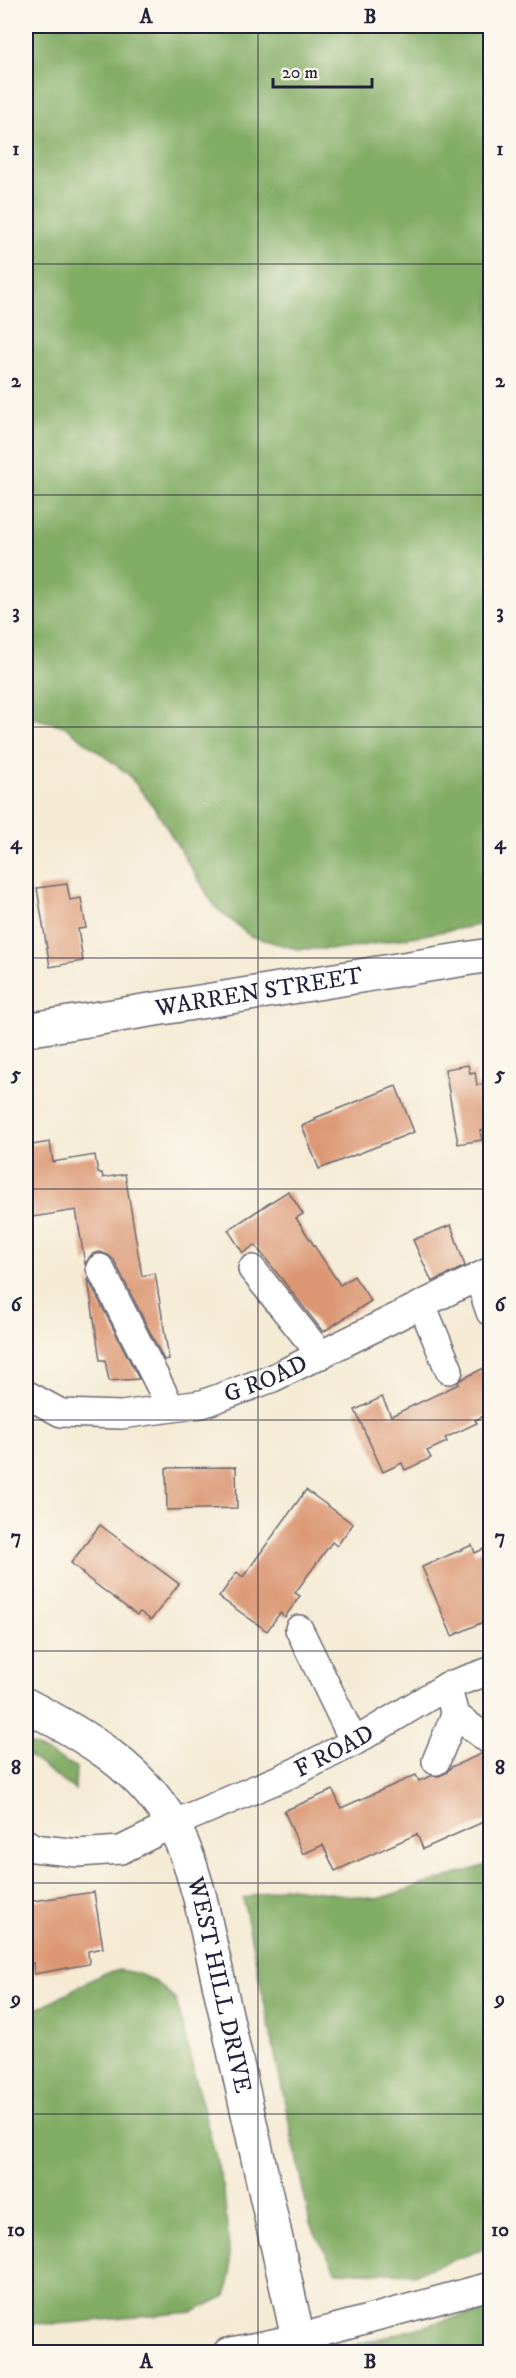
<svg xmlns="http://www.w3.org/2000/svg" width="516" height="2378" viewBox="0 0 516 2378" font-family="'IM FELL DW Pica',serif">
	<style>
		.forest { fill: #81ac63; stroke: #52674f; stroke-width: 1.5 }
		.building { fill: #db9773 }
		.lines { fill: none; stroke-linecap: round; stroke-linejoin: round }
		.minor-casing { stroke: #6c6871; stroke-width: 30 }
		.tertiary-casing { stroke: #6c6871; stroke-width: 36 }
		.minor { stroke: #fff; stroke-width: 27 }
		.tertiary { stroke: #fff; stroke-width: 33 }
		.grid { fill: none; stroke: #22223b; stroke-width: 1.5; stroke-opacity: 0.55 }
		.labels { text-anchor: middle; dominant-baseline: central; stroke-width: 4.5; stroke-linejoin: round; paint-order: stroke }
		.street-label { font-size: 24px; fill: #22223b; stroke: #fbf7ec }
		.neatline { fill: none; stroke: #22223b; stroke-width: 2 }
		.grid-label { font-size: 20px; text-anchor: middle; font-weight: bold; fill: #22223b }
	</style>
	<rect width="100%" height="100%" fill="#fbf7ec"/>
	<filter id="ink" filterUnits="userSpaceOnUse"><feTurbulence type="fractalNoise" baseFrequency=".0167" numOctaves="2"/><feDisplacementMap in="SourceGraphic" scale="12" xChannelSelector="R" yChannelSelector="G"/><feConvolveMatrix kernelMatrix="1 2 1 2 8 2 1 2 1" color-interpolation-filters="sRGB"/></filter>
	<filter id="wash" filterUnits="userSpaceOnUse"><feTurbulence type="fractalNoise" baseFrequency=".008" numOctaves="4" result="noise"/><feDisplacementMap in="SourceGraphic" scale="24" xChannelSelector="R" yChannelSelector="G"/><feGaussianBlur stdDeviation="1.35" result="paint"/><feColorMatrix in="noise" values="0 0 0 0 0 0 0 0 0 0 0 0 0 0 0 0 0 1.4 0 .05"/><feComposite in="paint" operator="in"/></filter>
	<g filter="url(#wash)">
		<rect width="100%" height="100%" fill="#f5ebd5"/>
		<g class="forest">
			<path d="M26 26H490V923L344 949H297L250 936 215 907 156 810 128 774 64 726 26 716Z"/>
			<path d="M26 1742 76 1767 75 1790 26 1754Z"/>
			<path d="M490 1864V2247L414 2274 336 2271 310 2224 243 1899 283 1887 377 1899Z"/>
			<path d="M120 1970C147 1975 158 1980 176 2001L224 2190 231 2274 226 2296 193 2312 58 2324 26 2323V2015L100 1975Z"/>
			<path d="M490 2308V2352H330Z"/>
		</g>
		<g id="blocks">
			<g class="building">
				<path d="M67 884 70 900 81 898 86 928 78 929 83 961 50 967 37 888Z"/>
				<path d="M468 1065 470 1073 475 1072 477 1085 490 1083V1129L480 1131 482 1140 458 1144 445 1069Z"/>
				<path d="M396 1086 414 1132 319 1169 302 1126 316 1120 315 1118Z"/>
				<path d="M50 1142 53 1162 95 1155 98 1173H102L103 1178 125 1174 142 1276 155 1273 169 1359 164 1360 114 1260 108 1255 100 1252 92 1254 85 1264 76 1210 33 1217 30 1197 26 1198V1146Z"/>
				<path d="M288 1191 303 1214 296 1218 340 1285 354 1276 371 1301 323 1332 255 1245 243 1253 228 1230Z"/>
				<path d="M451 1225 465 1266 432 1282 413 1240Z"/>
				<path d="M88 1279 139 1379 109 1381 105 1360H100Z"/>
				<path d="M490 1365V1413L475 1420 477 1423 445 1438 447 1442 427 1451 431 1458 405 1470 402 1463 383 1472 355 1410 382 1397 391 1416 459 1384 458 1382 462 1379Z"/>
				<path d="M236 1467 237 1508 167 1510 166 1468Z"/>
				<path d="M306 1490 353 1524 337 1546 332 1542 295 1593 300 1596 285 1617 280 1613 267 1631 219 1597 237 1572 243 1577Z"/>
				<path d="M100 1525 179 1584 151 1620 140 1612 137 1615 82 1574 83 1573 71 1563Z"/>
				<path d="M472 1545 475 1553 490 1546V1619L452 1636 422 1567Z"/>
				<path d="M481 1754 490 1756V1819L423 1849 417 1834 335 1871 323 1845 303 1854 284 1811 333 1790 341 1808 416 1775 419 1781 431 1776H439L446 1773 451 1767Z"/>
				<path d="M94 1892 103 1948 88 1951 89 1964 34 1974 33 1963 26 1965V1902Z"/>
			</g>
		</g>
	</g>
	<g filter="url(#ink)">
		<use href="#blocks" fill-opacity="0" stroke="#6c6871" stroke-width="1.5"/>
		<g class="lines">
			<defs>
				<g id="minor">
					<path d="M100 1268 171 1408"/>
					<path d="M252 1269 321 1355"/>
					<path d="M478 1277 490 1312"/>
					<path d="M422 1305 449 1370"/>
					<path id="s1" d="M26 1394 61 1413 121 1415 202 1404 273 1378 490 1271"/>
					<path d="M299 1629 354 1742"/>
					<path d="M447 1686 455 1715 490 1741"/>
					<path d="M436 1761 455 1715"/>
					<path id="s2" d="M26 1843 34 1848 78 1853 121 1850 173 1824 293 1773 354 1742 447 1686 490 1671"/>
					<path d="M227 2352 298 2338 490 2286"/>
				</g>
				<g id="tertiary">
					<path id="s3" d="M26 1030 490 955"/>
					<path id="s4" d="M26 1705C82 1734 141 1767 173 1825 186 1848 193 1873 200 1898L298 2338"/>
				</g>
			</defs>
			<use href="#minor" class="minor-casing"/>
			<use href="#tertiary" class="tertiary-casing"/>
			<use href="#minor" class="minor"/>
			<use href="#tertiary" class="tertiary"/>
		</g>
	</g>
	<path class="grid" d="M258 26V2352M26 264H490M26 495H490M26 727H490M26 958H490M26 1189H490M26 1420H490M26 1651H490M26 1883H490M26 2114H490"/>
	<g class="labels">
		<g class="street-label">
			<text stroke="none"><textPath href="#s3" startOffset="236">WARREN STREET</textPath></text>
			<text stroke="none"><textPath href="#s1" startOffset="250">G ROAD</textPath></text>
			<text stroke="none"><textPath href="#s2" startOffset="332">F ROAD</textPath></text>
			<text stroke="none"><textPath href="#s4" startOffset="360">WEST HILL DRIVE</textPath></text>
		</g>
	</g>
	<rect width="516" height="2378" fill="none" stroke="#fbf7ec" stroke-width="66"/>
	<path d="M273 78v9h99v-9" fill="none" stroke="#22223b" stroke-width="3"/>
	<text x="282" y="78" font-size="18" fill="#22223b" stroke="#fbf7ec" stroke-width="4.5" paint-order="stroke">20 m</text>
	<rect x="33" y="33" width="450" height="2312" class="neatline"/>
	<g class="grid-label">
		<text x="146" y="23">A</text>
		<text x="370" y="23">B</text>
		<text x="16" y="155">1</text>
		<text x="500" y="155">1</text>
		<text x="16" y="387">2</text>
		<text x="500" y="387">2</text>
		<text x="16" y="618">3</text>
		<text x="500" y="618">3</text>
		<text x="16" y="849">4</text>
		<text x="500" y="849">4</text>
		<text x="16" y="1080">5</text>
		<text x="500" y="1080">5</text>
		<text x="16" y="1311">6</text>
		<text x="500" y="1311">6</text>
		<text x="16" y="1543">7</text>
		<text x="500" y="1543">7</text>
		<text x="16" y="1774">8</text>
		<text x="500" y="1774">8</text>
		<text x="16" y="2005">9</text>
		<text x="500" y="2005">9</text>
		<text x="16" y="2236">10</text>
		<text x="500" y="2236">10</text>
		<text x="146" y="2368">A</text>
		<text x="370" y="2368">B</text>
	</g>
</svg>
